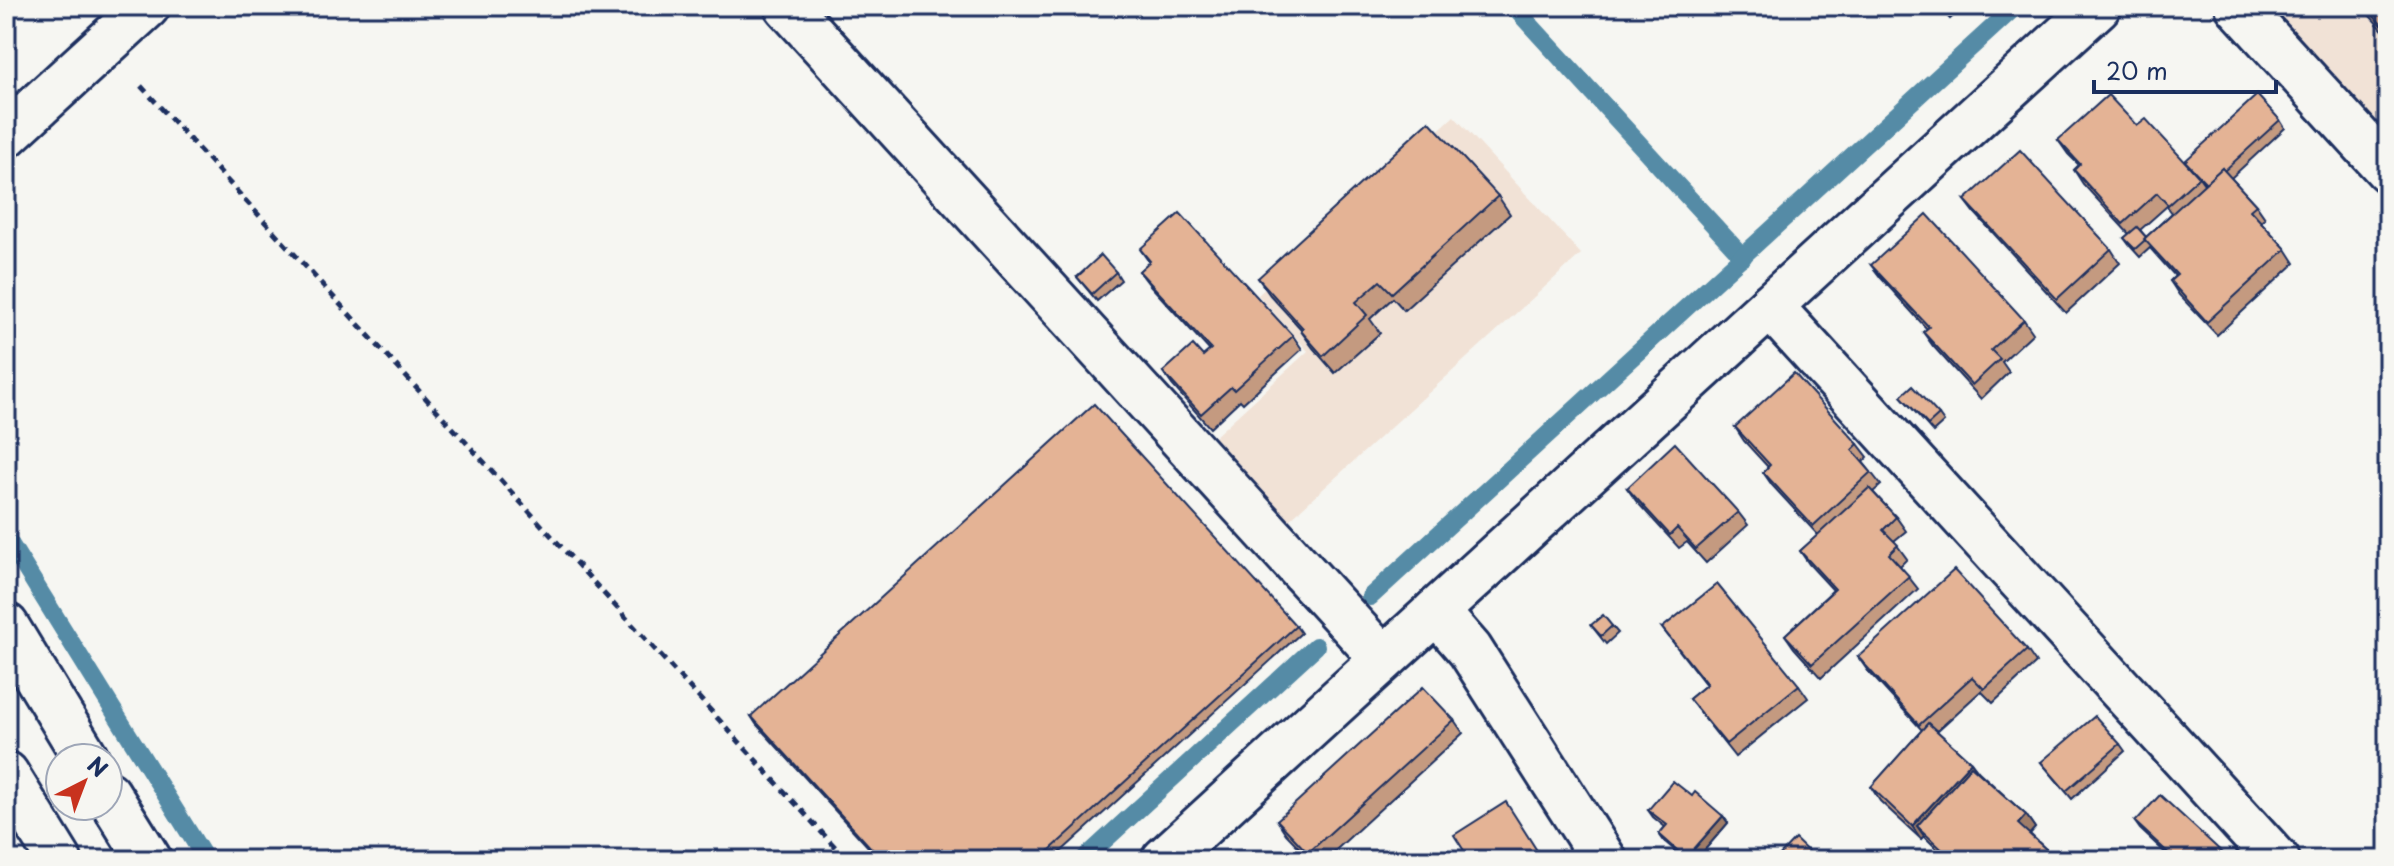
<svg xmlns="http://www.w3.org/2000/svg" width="2394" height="866" viewBox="0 0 2394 866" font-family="'Playpen Sans',sans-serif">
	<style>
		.built { fill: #f1e2d6 }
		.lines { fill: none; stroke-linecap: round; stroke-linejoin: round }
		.stream { stroke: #548ba6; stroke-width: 18 }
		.minor-casing { stroke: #1b2f5e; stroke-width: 50 }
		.tertiary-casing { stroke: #1b2f5e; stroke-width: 50 }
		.trunk-casing { stroke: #1b2f5e; stroke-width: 50 }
		.path { stroke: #1b2f5e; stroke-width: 5; stroke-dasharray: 8 6; stroke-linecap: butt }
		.minor { stroke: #f6f6f2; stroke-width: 44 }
		.tertiary { stroke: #f6f6f2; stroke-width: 44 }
		.trunk { stroke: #f6f6f2; stroke-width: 44 }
		.wall { fill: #c49a80; stroke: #1b2f5e; stroke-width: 2; fill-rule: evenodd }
		.shaded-wall { fill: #a07d68; stroke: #1b2f5e; stroke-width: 2 }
		.building { fill: #e4b395; stroke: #1b2f5e; stroke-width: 2 }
	</style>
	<rect width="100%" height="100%" fill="#f6f6f2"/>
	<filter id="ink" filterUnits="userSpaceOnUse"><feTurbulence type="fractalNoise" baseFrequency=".0125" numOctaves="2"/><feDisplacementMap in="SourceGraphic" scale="16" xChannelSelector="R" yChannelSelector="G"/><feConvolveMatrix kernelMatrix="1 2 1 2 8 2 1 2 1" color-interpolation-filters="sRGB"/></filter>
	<g filter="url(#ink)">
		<g class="built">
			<path d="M2269 6H2388V137Z"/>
			<path d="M1454 116 1581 254 1288 521 1213 438 1308 351 1258 295Z"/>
		</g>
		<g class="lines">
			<g class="stream">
				<path d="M1513 6 1743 257"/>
				<path d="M6 537 206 860"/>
				<path d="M1370 597 2016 6"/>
				<path d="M1083 860 1316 646"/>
			</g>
			<defs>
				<g id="minor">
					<path d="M787 6 1383 659"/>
					<path d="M2238 6 2388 170"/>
					<path d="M6 135 147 6"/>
					<path d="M1770 306 2277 860"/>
					<path d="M1436 611 1470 650 1604 860"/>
					<path d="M6 626 86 758"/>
					<path d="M108 794 149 860"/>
				</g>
				<path id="tertiary" d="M1164 860 2098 6"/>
				<path id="trunk" d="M6 774 59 860"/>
			</defs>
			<use href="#minor" class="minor-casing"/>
			<use href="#tertiary" class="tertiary-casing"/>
			<use href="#trunk" class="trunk-casing"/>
			<path class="path" d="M141 86 847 860"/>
			<use href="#minor" class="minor"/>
			<use href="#tertiary" class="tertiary"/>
			<use href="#trunk" class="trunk"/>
		</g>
		<g class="wall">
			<path d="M1938 6H1964L1950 19Z"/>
			<path d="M2361 6H2388V36Z"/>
			<path d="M2280 120 2285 128 2231 178 2256 205 2265 218 2261 222 2286 249 2295 263 2217 335 2179 295 2170 281 2175 276 2150 248 2140 257 2130 246 2124 238 2129 234 2083 184 2074 170 2079 165 2068 154 2058 140 2137 126 2199 177 2204 184 2205 183 2185 161ZM2167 206 2172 213 2146 237 2140 230Z"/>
			<path d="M1498 196 1510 214 1404 310 1393 298 1370 319 1380 333 1335 373 1313 348 1301 331 1302 330 1270 295 1258 278Z"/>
			<path d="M1965 200 2111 249 2120 263 2066 313 1975 213Z"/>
			<path d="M1140 249 1293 336 1302 349 1243 403 1240 400 1210 428 1172 385 1163 372 1203 356 1210 351 1149 284 1139 271 1149 262Z"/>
			<path d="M1871 265 2024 320 2033 333 2002 362 2009 372 1981 399 1933 346 1923 332 1927 329 1881 278Z"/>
			<path d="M1116 272 1121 280 1097 301 1077 277Z"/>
			<path d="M1901 396 1939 415 1944 422 1933 432Z"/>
			<path d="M1735 427 1858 444 1868 457 1863 462 1881 485 1873 492 1896 517 1906 531 1894 541 1907 559 1900 566 1918 589 1821 678 1794 648 1785 635 1833 590 1809 564 1800 551 1818 535 1772 485 1763 472 1768 467 1744 441Z"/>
			<path d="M1627 488 1738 512 1748 525 1706 563 1687 542 1679 548 1636 501Z"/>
			<path d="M1591 625 1612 626 1618 633 1606 644Z"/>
			<path d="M1296 626 1301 633 1052 860H880L756 724 751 716Z"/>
			<path d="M1662 628 1799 685 1808 698 1735 757 1689 699 1706 685Z"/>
			<path d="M2027 650 2036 663 1993 703 1981 691 1937 731 1971 762 1979 772 2026 815 2035 828 2030 834 2049 852 2055 860H1948L1924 836 1921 839 1880 801 1871 787 1922 730 1868 671 1858 657Z"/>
			<path d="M1454 720 1463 733 1325 860H1311L1286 834 1277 820Z"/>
			<path d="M2120 744 2125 751 2072 799 2041 762Z"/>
			<path d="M1692 796 1723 816 1728 823 1696 860H1686L1664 841 1659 834 1665 827 1653 817 1648 810Z"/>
			<path d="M2135 822 2225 855 2229 860H2173L2140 829Z"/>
		</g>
		<g class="shaded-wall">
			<path d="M1971 762 1980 775 1917 826 1924 836 1921 839 1912 826Z"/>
			<path d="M2026 815 2035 828 2027 837 2018 824Z"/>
			<path d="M1723 816 1728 823 1696 860H1688L1686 858Z"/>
			<path d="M2049 852 2055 860H2042Z"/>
		</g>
		<g class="building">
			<path d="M2365 6H2388V32Z"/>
			<path d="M2108 95 2137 126 2146 119 2199 177 2168 205 2157 193 2123 224 2074 170 2080 164 2058 140Z"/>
			<path d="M2257 95 2280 120 2224 171 2222 168 2206 183 2185 161Z"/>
			<path d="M1429 121 1498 196 1392 293 1380 281 1356 302 1367 315 1323 356 1301 331 1303 328 1258 278Z"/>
			<path d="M2020 150 2111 249 2057 299 1965 200Z"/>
			<path d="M2222 168 2256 205 2250 210 2286 249 2207 322 2170 281 2177 275 2144 239Z"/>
			<path d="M1180 213 1293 336 1234 390 1231 387 1201 414 1163 372 1193 345 1203 356 1211 349 1139 271 1150 261 1140 249Z"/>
			<path d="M1927 214 2024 320 1991 350 2000 359 1972 385 1923 332 1929 327 1871 265Z"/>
			<path d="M2137 227 2146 237 2144 239 2145 240 2135 249 2124 238Z"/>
			<path d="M1101 255 1116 272 1092 294 1077 277Z"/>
			<path d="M1794 373 1858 444 1852 450 1871 472 1813 526 1763 472 1770 465 1735 427Z"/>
			<path d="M1912 386 1939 415 1928 425 1901 396Z"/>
			<path d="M1094 404 1296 626 1039 860H882L751 716Z"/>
			<path d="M1675 443 1738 512 1696 549 1677 528 1670 535 1627 488Z"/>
			<path d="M1869 488 1896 517 1883 530 1898 545 1889 554 1909 576 1812 664 1785 635 1835 589 1800 551Z"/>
			<path d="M1954 570 2027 650 1984 689 1972 677 1919 725 1858 657Z"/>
			<path d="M1717 584 1799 685 1726 744 1689 699 1707 684 1662 628Z"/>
			<path d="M1603 615 1612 626 1601 636 1591 625Z"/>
			<path d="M1423 687 1454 720 1308 853 1277 820Z"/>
			<path d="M2095 716 2120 744 2066 791 2041 762Z"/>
			<path d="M1928 723 1971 762 1912 826 1871 787Z"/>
			<path d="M1971 766 2026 815 2018 824 2049 852 2042 860H1953L1917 826Z"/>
			<path d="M1673 781 1692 796 1695 792 1723 816 1686 858 1659 834 1667 825 1648 810Z"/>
			<path d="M2160 795 2225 855 2220 860H2176L2135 822Z"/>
			<path d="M1506 802 1543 860H1470L1454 835Z"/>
			<path d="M1795 839 1817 860H1775Z"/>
		</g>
	</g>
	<rect width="2394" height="866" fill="none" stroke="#f6f6f2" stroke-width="32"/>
	<rect x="16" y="16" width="2362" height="834" fill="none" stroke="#1b2f5e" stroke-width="3" filter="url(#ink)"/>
	<g transform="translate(84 782) rotate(42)"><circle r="38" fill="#f6f6f2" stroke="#9ea6b7" stroke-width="2"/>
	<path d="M0-6L14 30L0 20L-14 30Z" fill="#c8321e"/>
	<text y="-12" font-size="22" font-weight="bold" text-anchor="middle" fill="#1b2f5e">N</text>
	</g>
	<path d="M2094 80v12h182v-12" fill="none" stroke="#1b2f5e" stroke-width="4"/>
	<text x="2106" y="80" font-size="24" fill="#1b2f5e" stroke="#f6f6f2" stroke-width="6" paint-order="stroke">20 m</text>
</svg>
